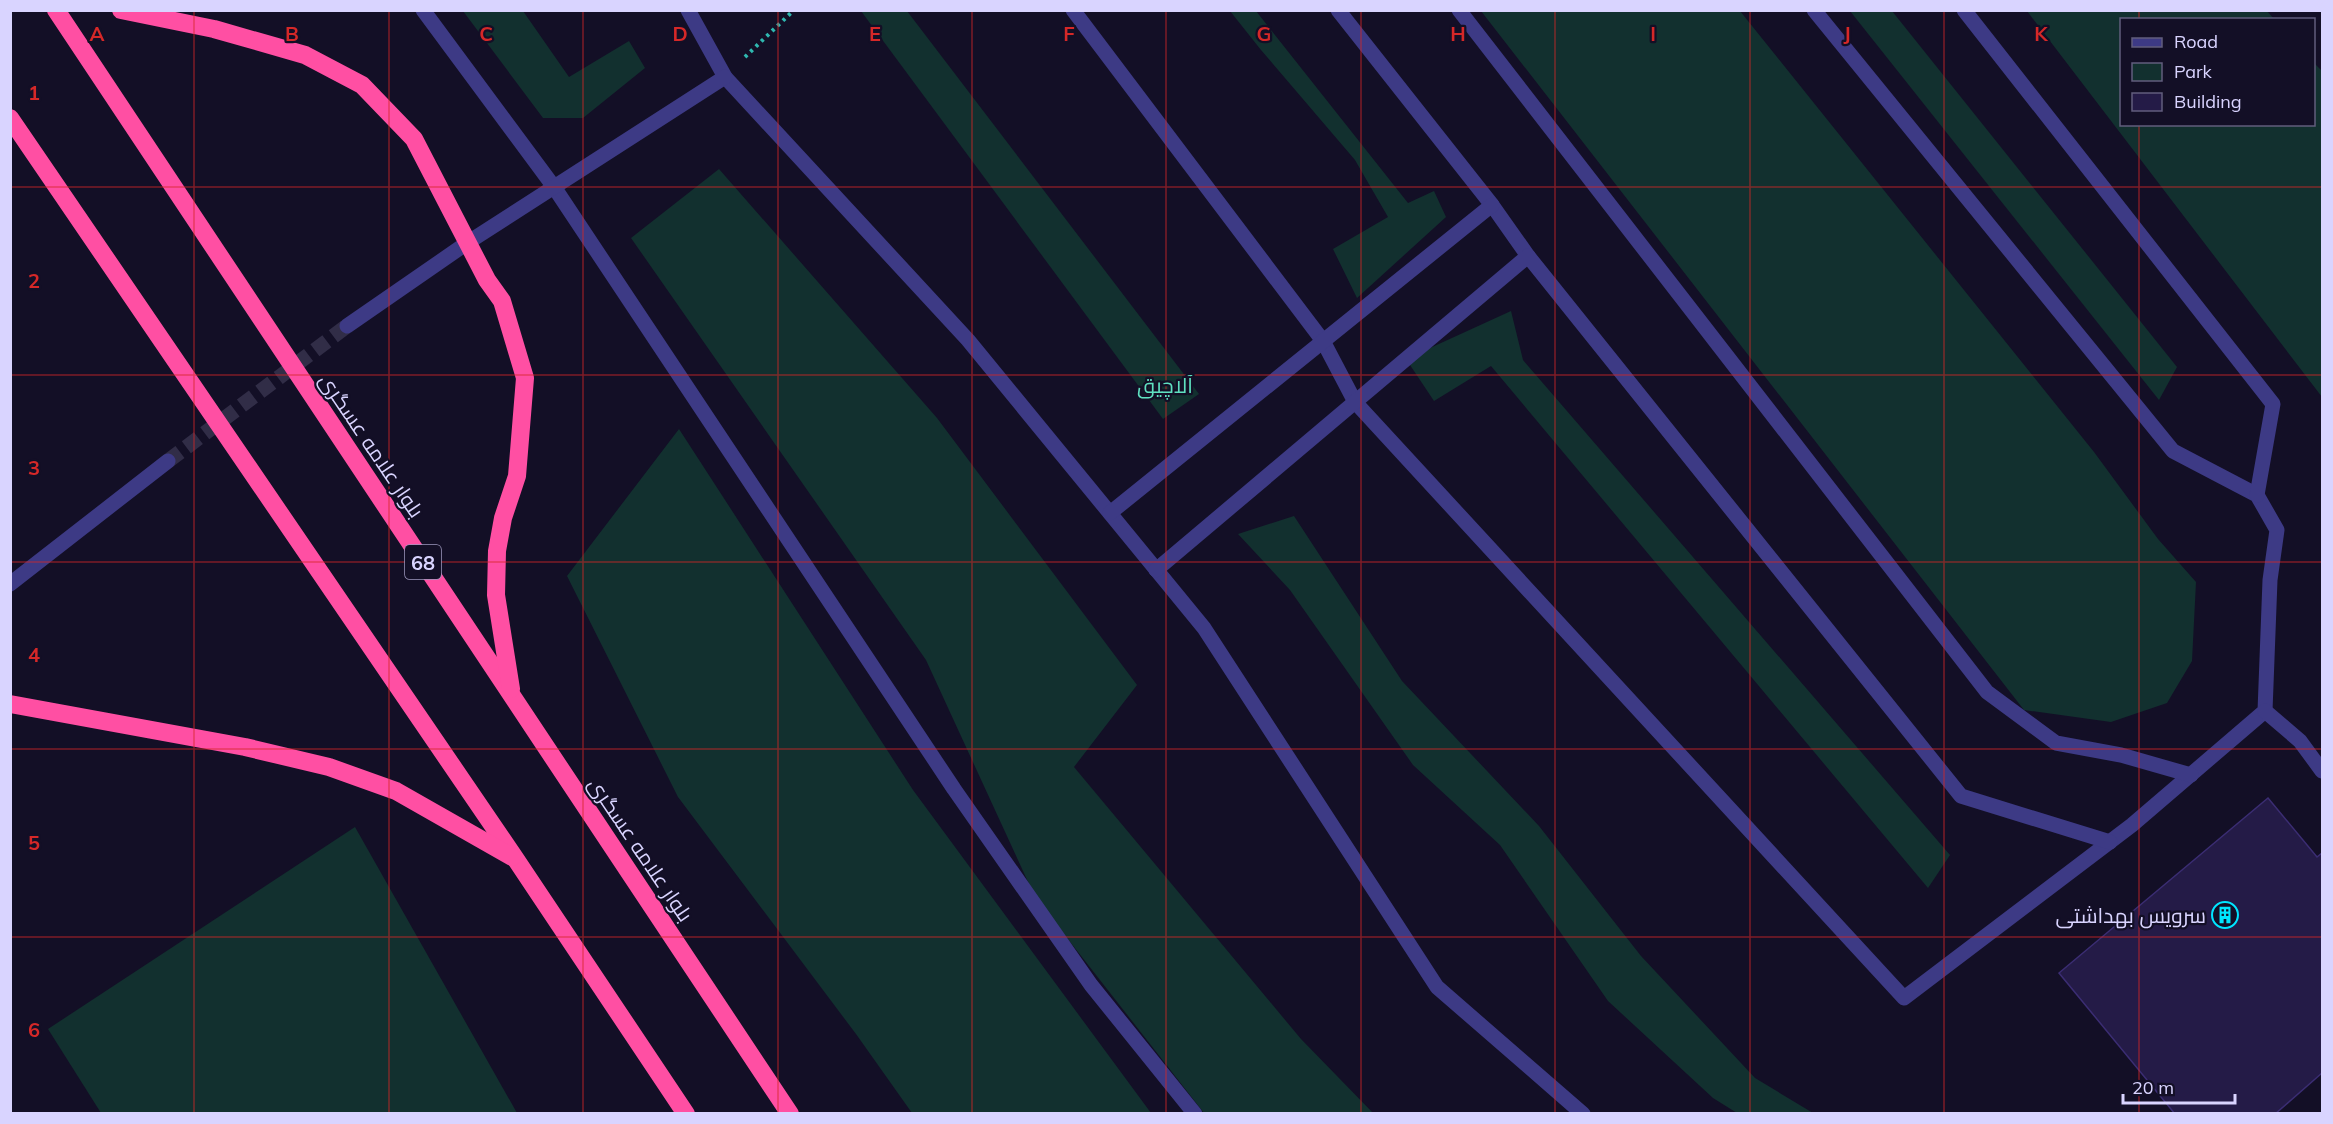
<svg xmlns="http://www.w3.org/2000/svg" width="2333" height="1124" viewBox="0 0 2333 1124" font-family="Mulish,Cairo,sans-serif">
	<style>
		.green { fill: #12302f }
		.building { fill: #241b47; stroke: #3b2d73; stroke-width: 1.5 }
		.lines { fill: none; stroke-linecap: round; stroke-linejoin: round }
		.minor-tunnel { stroke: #312d47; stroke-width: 15; stroke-dasharray: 15 8; stroke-linecap: butt }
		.path { stroke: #2fb8b0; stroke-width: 4; stroke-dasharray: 3 4.5; stroke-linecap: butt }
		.minor { stroke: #3d3a85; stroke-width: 15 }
		.highway { stroke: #ff4fa3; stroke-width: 18 }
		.grid { fill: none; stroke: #d62828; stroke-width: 1.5; stroke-opacity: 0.55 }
		.labels { text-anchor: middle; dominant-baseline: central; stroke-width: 4.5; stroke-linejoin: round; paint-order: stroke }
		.shield { fill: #130f26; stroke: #9e99be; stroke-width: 1.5 }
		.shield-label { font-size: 20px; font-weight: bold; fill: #d9d4ff }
		.park-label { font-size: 21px; fill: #5fe0c0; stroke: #130f26 }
		.street-label { font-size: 21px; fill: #d9d4ff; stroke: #130f26 }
		.poi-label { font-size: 21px; fill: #d9d4ff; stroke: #130f26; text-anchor: end }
		.grid-label { font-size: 20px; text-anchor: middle; font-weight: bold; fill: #d62828; stroke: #130f26; stroke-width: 4.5; stroke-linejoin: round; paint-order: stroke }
	</style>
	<rect width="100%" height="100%" fill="#130f26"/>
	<g class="green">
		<path d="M463 11H523L569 77 629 41 645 68 583 118H543Z"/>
		<path d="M861 11H907L1199 394 1163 419Z"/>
		<path d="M1230 11H1256L1408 203 1434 191 1446 217 1357 298 1333 249 1388 217 1355 160 1261 50Z"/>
		<path d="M1481 11H1740L2094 452 2158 539 2196 582 2192 661 2167 703 2111 722 2024 710Z"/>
		<path d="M1850 11H1892L2177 367 2159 400Z"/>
		<path d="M2267 11 2274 19 2122 20V124H2314V63L2322 71V397L2027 11Z"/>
		<path d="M719 169 937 418 1137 685 1074 767 1301 1039 1373 1113H1204L1035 897 926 660 631 238Z"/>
		<path d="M1511 311 1523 360 1950 855 1928 888 1491 366 1434 401 1406 359Z"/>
		<path d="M679 429 913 790 1151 1113H912L856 1034 678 797 567 576Z"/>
		<path d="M1294 516 1402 681 1539 826 1641 956 1755 1078 1813 1113H1737L1713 1098 1608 1001 1500 845 1413 765 1290 590 1238 534Z"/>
		<path d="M355 827 517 1113H101L48 1029Z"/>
	</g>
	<path class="building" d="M2268 798 2317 857 2322 853V1073L2275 1114H2175L2059 973Z"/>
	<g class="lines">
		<path class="minor-tunnel" d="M168 461 347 326"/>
		<path class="path" d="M745 57 794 10"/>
		<g class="minor">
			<path d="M423 10 554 187 954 789 1091 985 1195 1114"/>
			<path d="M688 10 725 77 968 340 1204 628 1437 987 1583 1114"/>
			<path d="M1073 10 1323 341 1355 402 1904 998 2132 825 2265 711 2270 580 2277 530 2257 495 2173 451 1814 10"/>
			<path d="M1338 10 1492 205 1528 256"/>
			<path d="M1459 10 1987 692 2056 743 2121 755 2191 775"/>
			<path d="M1964 10 2273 404 2257 495"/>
			<path d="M347 326 467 243 725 77"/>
			<path d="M1110 513 1492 205"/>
			<path d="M1156 570 1528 256 1961 796 2110 842"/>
			<path d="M10 584 168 461"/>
			<path d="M2265 711 2300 741 2322 771"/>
		</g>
		<g class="highway">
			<path d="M56 10 790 1114"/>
			<path d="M121 10 214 29 305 55 362 85 414 139 487 280 502 301 525 378 517 476 503 518 497 551 496 595 511 689"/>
			<path d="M10 118 515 858 686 1114"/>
			<path d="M10 704 245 747 329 767 396 791 512 857"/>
		</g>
	</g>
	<path class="grid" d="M194 10V1114M389 10V1114M583 10V1114M778 10V1114M972 10V1114M1166 10V1114M1361 10V1114M1555 10V1114M1750 10V1114M1944 10V1114M2139 10V20M2139 124V1114M10 187H2322M10 375H2322M10 562H2322M10 749H2322M10 937H2322"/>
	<defs>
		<symbol id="building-ring" viewBox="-11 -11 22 22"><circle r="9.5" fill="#130f26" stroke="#00e5ff" stroke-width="1.5"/><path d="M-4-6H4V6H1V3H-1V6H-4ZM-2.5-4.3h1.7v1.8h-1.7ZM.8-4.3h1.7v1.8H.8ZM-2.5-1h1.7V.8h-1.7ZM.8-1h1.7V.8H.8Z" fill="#00e5ff"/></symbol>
	</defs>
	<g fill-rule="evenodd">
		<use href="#building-ring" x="2210" y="900" width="30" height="30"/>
	</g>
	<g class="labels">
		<rect class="shield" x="405" y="545" width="36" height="34" rx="4.5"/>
		<g class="shield-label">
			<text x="423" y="562">68</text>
		</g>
		<g class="park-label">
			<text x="1165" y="385">آلاچیق</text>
		</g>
		<g class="street-label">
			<text transform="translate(372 445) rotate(56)">بلوار علامه عسگری</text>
			<text transform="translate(641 849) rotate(56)">بلوار علامه عسگری</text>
		</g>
		<g class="poi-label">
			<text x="2206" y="915">سرویس بهداشتی</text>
		</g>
	</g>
	<g class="grid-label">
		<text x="97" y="41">A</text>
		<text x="292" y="41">B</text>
		<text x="486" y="41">C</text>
		<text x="680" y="41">D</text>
		<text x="875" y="41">E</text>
		<text x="1069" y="41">F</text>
		<text x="1264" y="41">G</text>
		<text x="1458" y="41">H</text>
		<text x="1653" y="41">I</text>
		<text x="1847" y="41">J</text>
		<text x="2041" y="41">K</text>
		<text x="34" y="100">1</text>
		<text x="34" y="288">2</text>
		<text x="34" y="475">3</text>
		<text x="34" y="662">4</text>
		<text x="34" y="850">5</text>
		<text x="34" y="1037">6</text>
	</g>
	<rect width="2333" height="1124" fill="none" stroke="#d9d4ff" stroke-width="24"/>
	<rect x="2120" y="18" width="195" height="108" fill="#130f26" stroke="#625e7d" stroke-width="1.5"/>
	<rect x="2132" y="38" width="30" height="9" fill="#3d3a85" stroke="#625e7d" stroke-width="1.5"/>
	<text x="2174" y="48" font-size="18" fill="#d9d4ff">Road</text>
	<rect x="2132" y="63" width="30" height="18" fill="#12302f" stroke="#625e7d" stroke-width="1.5"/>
	<text x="2174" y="78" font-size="18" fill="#d9d4ff">Park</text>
	<rect x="2132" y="93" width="30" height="18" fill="#241b47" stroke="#625e7d" stroke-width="1.5"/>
	<text x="2174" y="108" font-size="18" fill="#d9d4ff">Building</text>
	<path d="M2123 1094v9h112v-9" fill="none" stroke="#d9d4ff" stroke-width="3"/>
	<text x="2132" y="1094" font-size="18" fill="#d9d4ff" stroke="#130f26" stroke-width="4.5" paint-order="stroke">20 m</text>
</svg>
